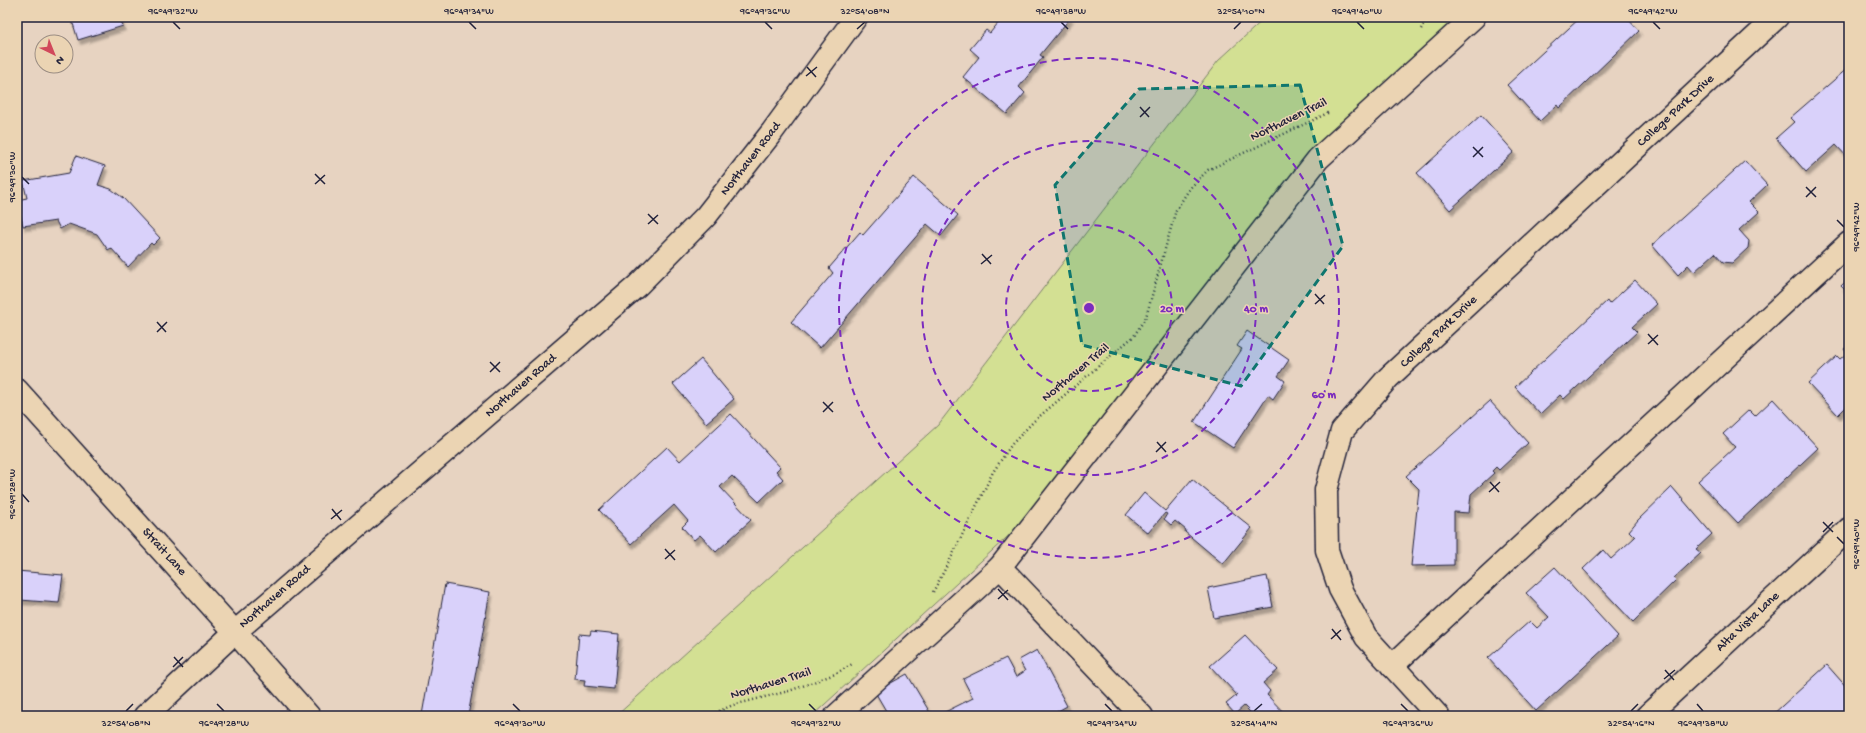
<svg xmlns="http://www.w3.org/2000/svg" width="1866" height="733" viewBox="0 0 1866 733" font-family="'Gochi Hand',sans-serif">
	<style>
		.green { fill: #d3e093; stroke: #7a8167 }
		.building { fill: #d9d1fa; stroke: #22223b; filter: url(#shadow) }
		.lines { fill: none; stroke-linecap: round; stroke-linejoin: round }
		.minor-casing { stroke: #22223b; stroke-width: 25 }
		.path { stroke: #22223b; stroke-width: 2.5; stroke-dasharray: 1 3; stroke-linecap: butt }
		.minor { stroke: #ebd4b3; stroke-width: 22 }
		.marked { fill: #0f766e; fill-opacity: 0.2; stroke: #0f766e; stroke-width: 3; stroke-dasharray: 8 5; stroke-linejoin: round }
		.ticks { fill: none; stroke: #22223b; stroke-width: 1.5 }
		.ring { fill: none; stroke: #7b2cbf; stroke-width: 2; stroke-dasharray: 7 5 }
		.labels { text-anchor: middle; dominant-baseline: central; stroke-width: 3; stroke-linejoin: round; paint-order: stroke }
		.street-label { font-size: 13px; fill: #22223b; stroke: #ebd4b3 }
		.centre { fill: #7b2cbf; stroke: #ebd4b3; stroke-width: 2 }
		.ring-label { font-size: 12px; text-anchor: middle; font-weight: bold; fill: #7b2cbf; stroke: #ebd4b3; stroke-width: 3; stroke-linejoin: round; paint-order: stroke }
		.neatline { fill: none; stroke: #22223b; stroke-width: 1.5 }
		.ticks-label { font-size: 10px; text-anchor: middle; fill: #22223b }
	</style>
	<defs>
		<filter id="shadow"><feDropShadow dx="2.5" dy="4.5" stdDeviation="1" flood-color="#0004"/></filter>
	</defs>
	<rect width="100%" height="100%" fill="#e7d3c1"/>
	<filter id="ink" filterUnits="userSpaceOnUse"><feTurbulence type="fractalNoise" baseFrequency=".025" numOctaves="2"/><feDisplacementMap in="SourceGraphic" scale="8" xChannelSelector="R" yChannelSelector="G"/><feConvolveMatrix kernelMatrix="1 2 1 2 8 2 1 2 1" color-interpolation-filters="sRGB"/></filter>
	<g filter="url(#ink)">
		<path class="green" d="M1266 17H1465L1338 134 1029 517 812 716H616L938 425 1218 61Z"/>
		<g class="building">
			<path d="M71 17H127L120 19 123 26 78 40Z"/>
			<path d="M997 17H1071L1040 55 1043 57 1019 87 1025 93 1007 114 963 77 979 57 970 49 986 30 990 33 999 22 995 19Z"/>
			<path d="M1581 17H1626L1639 31 1559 108 1557 105 1540 121 1507 85Z"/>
			<path d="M1849 67V159L1836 145 1806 172 1776 138 1794 122 1790 118Z"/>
			<path d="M1481 115 1514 152 1450 210 1417 173Z"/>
			<path d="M76 156 105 166 98 185 111 189 123 198 160 238 153 245 151 243 128 267 111 248 108 250 97 234 69 224 60 229 56 221 23 226 17 200 27 198 23 181 69 173Z"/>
			<path d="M1745 161 1767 185 1749 202 1759 212 1739 230 1749 241 1748 248 1732 263 1723 262 1715 253 1694 272 1688 265 1678 275 1652 245Z"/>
			<path d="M914 177 958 215 941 236 927 224 820 348 791 322 833 273 829 268 860 232 863 235Z"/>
			<path d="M1849 278V294L1841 286Z"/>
			<path d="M1635 280 1657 304 1632 327 1637 332 1564 399 1560 395 1540 414 1515 387 1607 301 1609 304Z"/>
			<path d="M1247 331 1289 360 1278 376 1285 381 1273 399 1268 395 1233 448 1194 422 1242 349 1237 346Z"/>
			<path d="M1849 344V404L1838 415 1808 383 1837 356 1840 359 1847 353 1844 349Z"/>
			<path d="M701 359 734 399 706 423 673 384Z"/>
			<path d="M1773 399 1818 448 1738 523 1698 481 1735 447 1723 434 1749 410 1755 416Z"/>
			<path d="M1490 401 1528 443 1499 470 1496 467 1492 471 1494 473 1471 494 1469 513 1454 512V565L1411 566 1419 489 1406 476Z"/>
			<path d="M731 414 780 467 776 471 783 479 759 502 732 476 720 487 751 520 716 552 700 535 694 540 682 527 688 521 674 505 631 544 599 510 667 447 680 461Z"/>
			<path d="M1192 479 1252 528 1223 564 1185 532 1186 530 1175 521 1171 525 1164 519 1167 514 1165 513 1148 533 1126 515 1144 493 1165 511Z"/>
			<path d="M1672 487 1712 534 1696 549 1701 553 1674 578 1676 580 1633 622 1583 569 1603 550 1611 559 1635 537 1629 531 1638 520Z"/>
			<path d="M1555 567 1618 636 1536 711 1488 658 1530 621 1537 628 1549 617 1526 593Z"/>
			<path d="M17 571 63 575 59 603 20 600 17 605Z"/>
			<path d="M1267 576 1273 607 1214 618 1208 588Z"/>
			<path d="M445 584 490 592 468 716 422 715Z"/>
			<path d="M591 631 619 634 614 689 584 686 585 680 575 679 579 634 590 635Z"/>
			<path d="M1245 635 1278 670 1263 683 1270 691 1267 695 1287 716H1254L1244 706 1235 714 1226 704 1237 695 1210 666Z"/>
			<path d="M1037 650 1067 706 1049 716H937L973 698 963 679 1006 658 1016 677 1025 671 1019 660Z"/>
			<path d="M1827 665 1849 690V716H1771Z"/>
			<path d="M907 674 932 716H889L875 692Z"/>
		</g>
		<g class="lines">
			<defs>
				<g id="minor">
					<path d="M17 390 235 632 309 716"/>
					<path d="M1392 666 1849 243"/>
					<path d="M145 716 235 632 638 285 706 216 772 132 856 17"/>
					<path d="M836 716 1000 567"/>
					<path d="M1142 716 1000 567 1318 159 1474 17"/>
					<path d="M1438 716 1366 637 1340 589 1327 550 1326 490 1342 431 1388 378 1777 17"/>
					<path d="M1647 716 1849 529"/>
				</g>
			</defs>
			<use href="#minor" class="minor-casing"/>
			<g class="path">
				<path d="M1421 29 1428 17"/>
				<path d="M933 592 952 556 993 472 1012 444 1034 421 1134 336 1146 317 1176 210 1190 188 1208 170 1330 112"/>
				<path d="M708 716 733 705 789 691 835 674 854 663"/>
			</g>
			<use href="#minor" class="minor"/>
		</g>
	</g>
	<path class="marked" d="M1300 85 1343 246 1241 386 1082 345 1055 185 1139 89Z"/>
	<path class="ticks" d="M173 22 180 29M469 22 476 29M765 22 772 29M1061 22 1068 29M1357 22 1364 29M1653 22 1660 29M857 29 865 22M1234 29 1241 22M807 67 816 77M806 76 817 67M1140 107 1149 117M1140 117 1150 107M1473 147 1483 157M1473 157 1483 147M315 174 325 184M22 177 29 184M315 184 325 175M1806 187 1816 197M1806 197 1816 187M648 214 658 224M1837 220 1844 227M648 224 658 215M982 254 991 264M981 264 992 255M1315 294 1324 304M1315 304 1325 295M157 322 166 332M157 332 167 322M1648 334 1658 345M1648 344 1658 335M490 362 500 372M490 372 500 362M823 402 833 412M823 412 833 402M1157 442 1166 452M1156 452 1166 442M1490 482 1499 492M1489 492 1500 482M22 494 29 502M332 509 341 520M331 519 342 510M1823 522 1833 532M1823 532 1833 522M1837 537 1844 544M665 549 675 560M665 559 675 550M998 589 1008 600M998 599 1008 590M1332 629 1341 640M1331 639 1341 630M174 657 183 667M173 667 183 657M1665 670 1674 680M1664 679 1675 670M217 704 224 711M513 704 520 711M809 704 816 711M1105 704 1112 711M1401 704 1408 711M1697 704 1703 711M126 711 133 704M1254 711 1262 704M1631 711 1638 704"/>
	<g class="ring">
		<circle cx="1089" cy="308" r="83"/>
		<circle cx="1089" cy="308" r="167"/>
		<circle cx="1089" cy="308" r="250"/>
	</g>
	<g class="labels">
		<g class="street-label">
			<text transform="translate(1676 111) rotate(-43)">College Park Drive</text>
			<text transform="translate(1289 120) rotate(-26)">Northaven Trail</text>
			<text transform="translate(751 159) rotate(-52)">Northaven Road</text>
			<text transform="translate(1439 332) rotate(-43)">College Park Drive</text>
			<text transform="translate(1076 373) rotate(-40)">Northaven Trail</text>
			<text transform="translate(521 386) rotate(-41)">Northaven Road</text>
			<text transform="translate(164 552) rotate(48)">Strait Lane</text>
			<text transform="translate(275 597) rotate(-41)">Northaven Road</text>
			<text transform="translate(1748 622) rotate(-43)">Alta Vista Lane</text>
			<text transform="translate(771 684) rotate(-17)">Northaven Trail</text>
		</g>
	</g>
	<circle cx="1089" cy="308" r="6" class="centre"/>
	<g class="ring-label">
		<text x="1172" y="312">20 m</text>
		<text x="1256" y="312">40 m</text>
		<text x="1324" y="398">60 m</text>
	</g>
	<rect width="1866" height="733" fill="none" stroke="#ebd4b3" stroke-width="44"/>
	<g transform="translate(54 54) rotate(137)"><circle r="19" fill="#ebd4b3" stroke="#9b8d83"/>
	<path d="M0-3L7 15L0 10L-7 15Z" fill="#d1495b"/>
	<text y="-6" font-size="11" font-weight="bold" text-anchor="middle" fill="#22223b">N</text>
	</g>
	<rect x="22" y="22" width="1822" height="689" class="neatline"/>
	<g class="ticks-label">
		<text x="173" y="14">96°49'32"W</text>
		<text x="469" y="14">96°49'34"W</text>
		<text x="765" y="14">96°49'36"W</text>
		<text x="865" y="14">32°54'08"N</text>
		<text x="1061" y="14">96°49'38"W</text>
		<text x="1241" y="14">32°54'10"N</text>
		<text x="1357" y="14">96°49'40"W</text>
		<text x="1653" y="14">96°49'42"W</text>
		<text transform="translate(11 177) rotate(-90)" y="4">96°49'30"W</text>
		<text transform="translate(1855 227) rotate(-90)" y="4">96°49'42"W</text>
		<text transform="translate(11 494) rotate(-90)" y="4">96°49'28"W</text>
		<text transform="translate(1855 544) rotate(-90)" y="4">96°49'40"W</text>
		<text x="126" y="726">32°54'08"N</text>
		<text x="224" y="726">96°49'28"W</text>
		<text x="520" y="726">96°49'30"W</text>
		<text x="816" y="726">96°49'32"W</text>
		<text x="1112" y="726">96°49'34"W</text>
		<text x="1254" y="726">32°54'14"N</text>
		<text x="1408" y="726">96°49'36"W</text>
		<text x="1631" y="726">32°54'16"N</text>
		<text x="1703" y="726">96°49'38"W</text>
	</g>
</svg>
